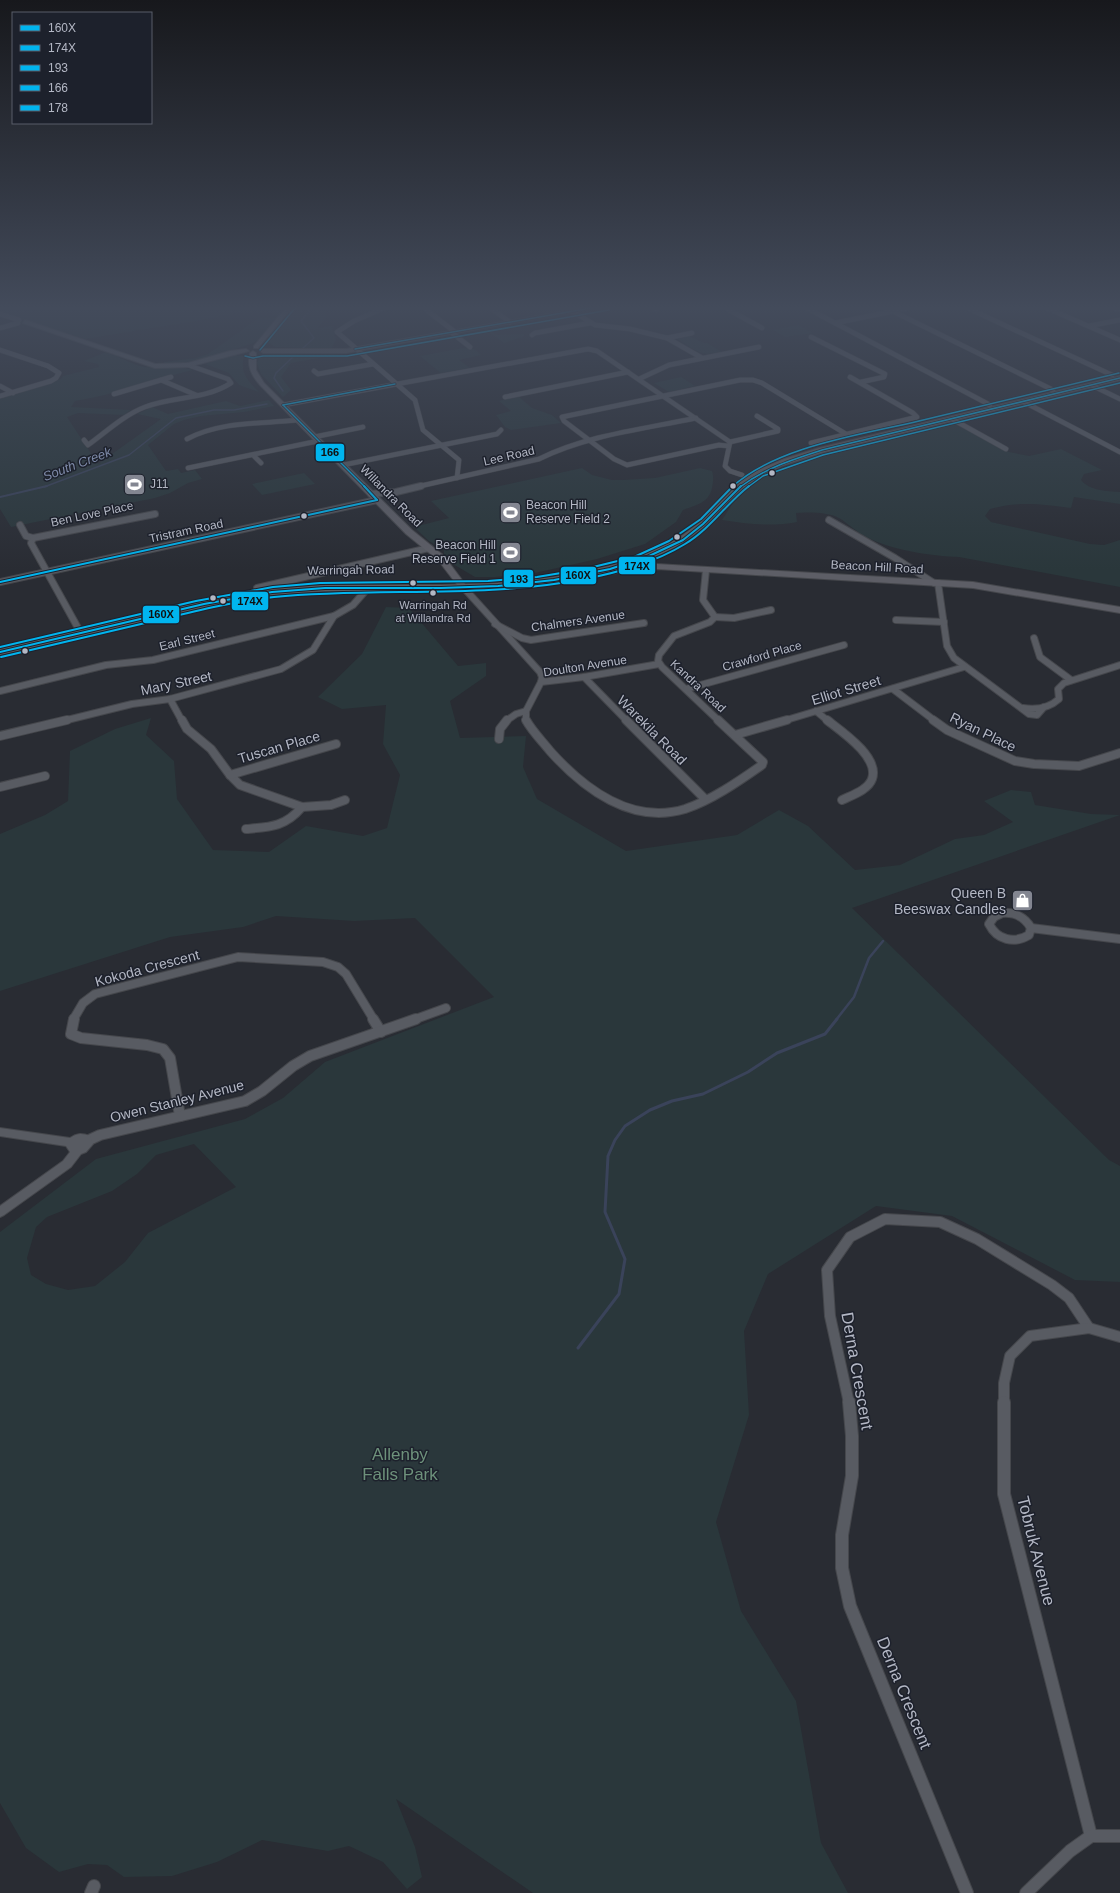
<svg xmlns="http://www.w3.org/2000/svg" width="1120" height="1893" viewBox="0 0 1120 1893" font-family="Helvetica,sans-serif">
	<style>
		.green { fill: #2a373b; fill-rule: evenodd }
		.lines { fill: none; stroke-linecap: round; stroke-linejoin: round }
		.stream-far3 { stroke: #3a435a; stroke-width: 1.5 }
		.stream-far2 { stroke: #3a435a; stroke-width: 2 }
		.stream-far1 { stroke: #3a435a; stroke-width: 2.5 }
		.stream { stroke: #3a435a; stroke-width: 3 }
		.minor-far4-casing { stroke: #45474c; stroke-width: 5.5 }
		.minor-far3-casing { stroke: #45474c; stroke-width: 8 }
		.minor-far2-casing { stroke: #45474c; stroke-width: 10 }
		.minor-far1-casing { stroke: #45474c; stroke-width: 12 }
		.minor-casing { stroke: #45474c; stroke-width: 14 }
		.tertiary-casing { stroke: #45474c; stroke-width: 2 }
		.secondary-casing { stroke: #45474c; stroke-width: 2 }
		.trunk-casing { stroke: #45474f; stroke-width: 2 }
		.minor-far4 { stroke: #585b62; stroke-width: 4.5 }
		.minor-far3 { stroke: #585b62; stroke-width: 6 }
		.minor-far2 { stroke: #585b62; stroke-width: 8 }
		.minor-far1 { stroke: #585b62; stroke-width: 10 }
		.minor { stroke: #585b62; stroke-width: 12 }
		.tertiary { fill: #585b62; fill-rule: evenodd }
		.secondary { fill: #5d5e66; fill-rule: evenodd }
		.trunk { fill: #5c5e62; fill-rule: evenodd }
		.bus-1-far1-casing { stroke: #1d212c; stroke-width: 3 }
		.bus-1-casing { stroke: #1d212c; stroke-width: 4 }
		.bus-2-far1-casing { stroke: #1d212c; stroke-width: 3 }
		.bus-2-casing { stroke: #1d212c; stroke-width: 4 }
		.bus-3-far1-casing { stroke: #1d212c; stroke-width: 3 }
		.bus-3-casing { stroke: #1d212c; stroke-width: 4 }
		.bus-4-far1-casing { stroke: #1d212c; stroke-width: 3 }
		.bus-4-casing { stroke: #1d212c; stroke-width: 4 }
		.bus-5-casing { stroke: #1d212c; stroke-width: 3 }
		.bus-1-far1 { stroke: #00b5ef; stroke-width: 1.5 }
		.bus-1 { stroke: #00b5ef; stroke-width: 2 }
		.bus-2-far1 { stroke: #00b5ef; stroke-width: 1.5 }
		.bus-2 { stroke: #00b5ef; stroke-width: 2 }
		.bus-3-far1 { stroke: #00b5ef; stroke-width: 1.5 }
		.bus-3 { stroke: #00b5ef; stroke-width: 2 }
		.bus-4-far1 { stroke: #00b5ef; stroke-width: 1.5 }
		.bus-4 { stroke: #00b5ef; stroke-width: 2 }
		.bus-5 { stroke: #00b5ef; stroke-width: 1.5 }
		.bus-dot { fill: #b3b7c4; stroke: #1d212c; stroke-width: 1.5 }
		.labels { text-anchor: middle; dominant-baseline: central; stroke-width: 3; stroke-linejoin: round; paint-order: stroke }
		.far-bus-label { font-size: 11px; fill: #b3b7c4; stroke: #1d212c }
		.far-street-label { font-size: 12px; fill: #b3b7c4; stroke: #1d212c }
		.far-poi-label { font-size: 12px; fill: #b3b7c4; stroke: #1d212c; text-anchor: start }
		.far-water-label { font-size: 13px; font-style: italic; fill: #7e8aa8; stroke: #1d212c }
		.street-label { font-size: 14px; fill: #b3b7c4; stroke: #1d212c }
		.poi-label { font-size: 14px; fill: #b3b7c4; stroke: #1d212c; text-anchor: end }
		.near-street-label { font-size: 17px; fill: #b3b7c4; stroke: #1d212c }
		.near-park-label { font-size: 17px; fill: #6d917b; stroke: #1d212c }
		.line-badge { stroke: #1d212c; stroke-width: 1.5 }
		.pale-badge-label { font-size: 11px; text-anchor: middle; font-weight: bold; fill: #111 }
	</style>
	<rect width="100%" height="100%" fill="#292c33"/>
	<g class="green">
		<path d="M0 305H287L278 316H272V313L269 312 275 308 270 306 196 321 85 339 0 312Z"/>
		<path d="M297 308H323L326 317 318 328 332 326 336 340 331 349 275 347 268 342 294 310Z"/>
		<path d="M259 318H276L258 340 251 344 194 362 163 365 164 362 196 358 208 354Z"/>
		<path d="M798 325 813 333 785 337 773 330Z"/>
		<path d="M485 329H488L496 335 523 334 525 336 504 343Z"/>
		<path d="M689 336 704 343H707L722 352C698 357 697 350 677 339Z"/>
		<path d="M463 348 474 349 481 355 459 360 470 368 441 373 420 356Z"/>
		<path d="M106 352C119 356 132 365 145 367 161 369 178 365 193 370 153 379 115 395 75 401L71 407 131 410 124 415 78 413 67 417 98 464 161 419 137 414 152 407 168 414 226 401 240 406 269 400 274 406 244 412 201 416 184 420 174 424 148 445 166 471 178 469 181 473 195 470 202 479 188 483 170 493 155 498 11 527 0 509V399L61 379 63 376 99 367 98 364 84 361Z"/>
		<path d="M352 352 291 363 281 377 291 390 283 397 261 374 257 363 260 356 270 353 317 355Z"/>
		<path d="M234 355 244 356C240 373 247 380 259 392L239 385 229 373 205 364Z"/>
		<path d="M681 377 695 386 669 392 654 383Z"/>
		<path d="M518 396 532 408 552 415 561 423 511 430 505 427 496 415 511 411 499 401Z"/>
		<path d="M957 423 1009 452 1029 456 1061 449 1102 470 1084 474 1081 480C1090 491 1107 491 1120 492V504L1074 497 1071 508C1040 504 1020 501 990 509L985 516 991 522 1090 544 1104 545 1120 540V587L959 557C931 556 891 550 866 537 856 532 848 523 839 518 829 512 807 512 796 513L797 522C772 527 747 524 722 520L733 503 747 489 764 476 799 460 946 424Z"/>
		<path d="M582 468 592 475 612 480H623L655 478 700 468 712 471C714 477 713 482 712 488 709 503 696 505 683 510L676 522 645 544 597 559 535 573 495 577H475L453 564 444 555V550L429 541 414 527 449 518 431 501Z"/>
		<path d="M304 473 315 484 262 495 252 484Z"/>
		<path d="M386 607 409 608 458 666 486 663V676L450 701 460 738 526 736 523 767 537 799 626 851 737 835 779 810 808 826 855 870 900 865 955 839 984 835 1013 822 984 801 1011 790 1031 792 1035 805 1091 814 1120 815 852 908 1109 1160 1120 1166V1282L1075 1280 952 1216 876 1206 768 1274 744 1331 749 1415 716 1522 741 1611 796 1701 821 1843 848 1893H533L396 1799 415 1847 422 1877 407 1889 383 1862 349 1846 328 1851 262 1840 217 1862 172 1876 124 1877 107 1865 88 1864 59 1872 26 1848 0 1803V1232L96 1159 245 1119 283 1098 325 1062 494 997 415 918 354 921 276 916 243 927 170 937 0 991V834L45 815 68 801 70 751 115 729 151 718 146 735 174 761 177 799 213 850 269 852 306 826 363 836 387 828 400 775 383 744 386 705 342 709 318 697 362 654ZM194 1144 236 1187 148 1233 125 1262 95 1286 68 1290 46 1284 31 1275 27 1258 36 1227 47 1217 112 1191 137 1174 156 1155Z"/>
	</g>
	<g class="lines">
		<g class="stream-far3">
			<path d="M303 348 314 338 301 321 310 310"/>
			<path d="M283 391 274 378 276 373 295 355"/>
			<path d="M44 487 129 455 176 418 214 410H234L267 404"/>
		</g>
		<path class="stream-far2" d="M0 497 47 486"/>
		<path class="stream-far1" d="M836 1020 854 997 869 958 883 941"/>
		<path class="stream" d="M578 1348 619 1294 625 1259 605 1212 608 1156 615 1140 625 1126 650 1110 672 1101 703 1094 748 1072 777 1053 825 1034 837 1019"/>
		<defs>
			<g id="minor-far4">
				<path d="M391 305 354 321 337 332 415 400 423 430 459 460 457 478"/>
				<path d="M420 305 455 332"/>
				<path d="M486 305 510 322"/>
				<path d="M647 305 656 310"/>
				<path d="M720 305 762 328"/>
				<path d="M801 305 990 405"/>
				<path d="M880 305 1053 390"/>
				<path d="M961 305 1112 375"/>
				<path d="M1040 305 1120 340"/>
				<path d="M1103 305 1120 310"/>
				<path d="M290 306 318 307 330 305"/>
				<path d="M572 311 595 325 630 329 667 338 702 358"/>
				<path d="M0 314 19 320"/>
				<path d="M835 323 924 305"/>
				<path d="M1089 326 1120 320"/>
				<path d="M0 328 18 323"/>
				<path d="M451 332 470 347"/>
				<path d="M532 335 535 333 590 323"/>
				<path d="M811 337 885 374 884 377 861 382"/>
				<path d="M667 338 692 333"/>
				<path d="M0 350 48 366 59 373 56 378 51 381 0 396"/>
				<path d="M314 371 318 374 373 364"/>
				<path d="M171 377 161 380 196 395"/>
				<path d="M639 379 669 365 759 347"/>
				<path d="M1091 385 1120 399"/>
				<path d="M0 386 13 393"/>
				<path d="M114 394 161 380"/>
				<path d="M505 397 628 372"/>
				<path d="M1024 402 1120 452"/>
				<path d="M283 405 588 349 597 351 730 442"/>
				<path d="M952 419 1006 449"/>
				<path d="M314 437 363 427"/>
				<path d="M187 439C221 421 261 424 298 420"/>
				<path d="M84 440 88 445C106 432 124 415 145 407 173 396 205 400 231 383L228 379 188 365"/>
				<path d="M730 442 778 431V429L757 416"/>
				<path d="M730 442 725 466 730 471 742 475"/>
				<path d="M811 443 917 417 913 413 850 377"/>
				<path d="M728 446 719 445 627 465 614 459 564 421 562 417 740 380H753L762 383 846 434"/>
				<path d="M253 455 261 463"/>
				<path d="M343 465 497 434 501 430"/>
				<path d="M188 468 318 441"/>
				<path d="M416 487 539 459C587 435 644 429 696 418"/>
			</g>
			<g id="minor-far3">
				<path d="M371 494 396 492 421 486"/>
				<path d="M829 520 895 558 934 583"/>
				<path d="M20 525 26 536 33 538 31 543 78 628"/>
				<path d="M33 538 155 514"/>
				<path d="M706 570 703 600 715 617"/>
				<path d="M0 582 377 500"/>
				<path d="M938 583 947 646 954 658 1029 714 1037 715 1044 707"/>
				<path d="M257 588 429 548"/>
				<path d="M464 588 540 672 542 677 541 682"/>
				<path d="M715 617 734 618 771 610"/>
				<path d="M715 617 710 622 674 636 659 655 658 661 662 667 719 721"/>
				<path d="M896 620 944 622"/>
				<path d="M495 624 522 638 531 640 644 623"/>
				<path d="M1034 638 1040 657 1071 680"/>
				<path d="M584 677 627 721"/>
				<path d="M686 689 844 645"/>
				<path d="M893 689 935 721"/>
				<path d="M0 691 106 665 153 660 334 616 353 605 368 588"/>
				<path d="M170 699 182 721"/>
				<path d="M1023 708C1036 710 1049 708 1059 699L1058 689 1064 683 1120 665"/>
				<path d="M526 711V721"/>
				<path d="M816 711 828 721"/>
				<path d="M63 721 132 704 170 699 281 669 313 650 334 616"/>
				<path d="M506 721 516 714 526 711 541 682 584 677 659 664"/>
				<path d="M783 721 964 667"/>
			</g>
			<g id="minor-far2">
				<path d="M182 720 187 729 211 749 230 775 240 785 302 807 331 805 345 800"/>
				<path d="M526 720C532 731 542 741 550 751 584 789 632 825 685 809 712 800 739 781 762 765L763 762 718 720"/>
				<path d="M626 720 705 799"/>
				<path d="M827 720C841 731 880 757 872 779 868 790 852 795 842 800"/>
				<path d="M933 720 947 730 1015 761 1034 764 1079 766 1120 753"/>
				<path d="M735 735 787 720"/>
				<path d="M0 736 67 720"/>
				<path d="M499 739 500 729 507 720"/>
				<path d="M230 775 336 744"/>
				<path d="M0 787 45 776"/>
				<path d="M246 829C270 827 285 827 302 807"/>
				<path d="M1002 913C1014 912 1025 917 1031 928L1029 935C1014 944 997 940 989 924L994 917Z"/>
				<path d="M1031 928 1120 939"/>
				<path d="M73 1020 83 1003 95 994 238 957 323 962 338 967 346 974 374 1020"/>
				<path d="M413 1020 446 1008"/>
			</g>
			<g id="minor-far1">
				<path d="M74 1019 71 1034 81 1038 147 1045 163 1049 170 1058 180 1116"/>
				<path d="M373 1019 381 1032"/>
				<path d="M87 1141 100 1135 245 1101 262 1091 293 1066 310 1056 416 1019"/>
				<path d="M849 1403 830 1316 827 1270 850 1237 885 1219 940 1222 977 1239 1052 1285 1069 1298 1089 1328"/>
				<path d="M1004 1403V1383L1010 1356 1030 1336 1089 1328 1120 1337"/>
			</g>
			<g id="minor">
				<path d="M849 1402 852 1436V1476L842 1535V1568L850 1606 967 1893"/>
				<path d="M1004 1402V1494L1091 1836"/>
				<path d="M91 1893 94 1886"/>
				<path d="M1026 1893 1070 1851 1091 1836H1120"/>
			</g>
			<g id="tertiary">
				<path d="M601 305H611L346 353H263L260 351 263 349H346Z"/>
				<path d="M25 320 155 364 188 363 230 351 246 349 249 351 188 367 155 368 23 323Z"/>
				<path d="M0 1128 70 1138C77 1133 82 1133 90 1136L93 1144 86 1152 81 1154 71 1167 4 1215 0 1217V1206L63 1161 70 1152 66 1146 0 1136Z"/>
			</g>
			<g id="secondary">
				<path d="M288 305H294L258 348H254V346Z"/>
				<path d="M253 351 256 353V370L264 383 412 530 444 556 468 588 467 590H461L438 560 406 534 260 385C251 375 247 366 250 353Z"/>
				<path d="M642 556 657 564 673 565 973 582 1120 607V613L973 588 657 569 653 571 639 570 596 576 592 573 596 570 639 564 647 565 638 559Z"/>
			</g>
			<path id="trunk" d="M1120 376V380L825 452 781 466 756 479 743 489 706 526 675 548 651 559 610 572 554 583 498 589 441 591H325L272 595 204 608 0 655V649L204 601 272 589 325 585H441L498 583 554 577 609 566 644 555 679 538 700 522 736 485 758 470 784 459 819 448Z"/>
		</defs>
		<use href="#minor-far4" class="minor-far4-casing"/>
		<use href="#minor-far3" class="minor-far3-casing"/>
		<use href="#minor-far2" class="minor-far2-casing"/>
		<use href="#minor-far1" class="minor-far1-casing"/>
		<use href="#minor" class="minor-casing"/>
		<use href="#tertiary" class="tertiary-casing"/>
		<use href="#secondary" class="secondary-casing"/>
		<use href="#trunk" class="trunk-casing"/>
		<use href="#minor-far4" class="minor-far4"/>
		<use href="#minor-far3" class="minor-far3"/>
		<use href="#minor-far2" class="minor-far2"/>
		<use href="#minor-far1" class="minor-far1"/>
		<use href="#minor" class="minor"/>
		<use href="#tertiary" class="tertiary"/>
		<use href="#secondary" class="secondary"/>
		<use href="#trunk" class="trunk"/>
		<defs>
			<path id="bus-1-far1" d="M740 487C766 468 791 460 822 450L1120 378"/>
			<path id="bus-1" d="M0 652 204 604 272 592 325 588H441L498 586 554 580 610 569 647 557 683 540 703 524 741 486"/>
			<path id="bus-2-far1" d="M748 487 763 476 823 455 1120 383"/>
			<path id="bus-2" d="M1 657C53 645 106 632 158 620 196 611 235 601 274 597 378 587 481 599 585 579 619 572 654 563 685 544 710 529 726 504 749 486"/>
			<path id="bus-3-far1" d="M732 487C777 446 861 435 919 421 985 405 1052 389 1119 373"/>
			<path id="bus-3" d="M0 647 196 601 273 587 320 583 488 581 537 577 585 569 634 557 669 541 701 519 733 486"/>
			<g id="bus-4-far1">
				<path d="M355 349 608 305"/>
				<path d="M283 405 365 487"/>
				<path d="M283 405 395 384"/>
			</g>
			<g id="bus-4">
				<path d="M364 486 377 500"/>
				<path d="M0 582 377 500"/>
			</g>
			<g id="bus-5">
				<path d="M260 350 295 308"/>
				<path d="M245 356 253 358 263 356H347L609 310"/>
			</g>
		</defs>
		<use href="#bus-1-far1" class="bus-1-far1-casing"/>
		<use href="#bus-1" class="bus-1-casing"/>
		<use href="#bus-2-far1" class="bus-2-far1-casing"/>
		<use href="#bus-2" class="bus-2-casing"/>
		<use href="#bus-3-far1" class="bus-3-far1-casing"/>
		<use href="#bus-3" class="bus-3-casing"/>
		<use href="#bus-4-far1" class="bus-4-far1-casing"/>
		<use href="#bus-4" class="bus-4-casing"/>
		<use href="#bus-5" class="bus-5-casing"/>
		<use href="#bus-1-far1" class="bus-1-far1"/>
		<use href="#bus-1" class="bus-1"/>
		<use href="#bus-2-far1" class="bus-2-far1"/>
		<use href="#bus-2" class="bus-2"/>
		<use href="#bus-3-far1" class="bus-3-far1"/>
		<use href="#bus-3" class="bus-3"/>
		<use href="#bus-4-far1" class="bus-4-far1"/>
		<use href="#bus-4" class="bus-4"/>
		<use href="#bus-5" class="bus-5"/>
	</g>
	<linearGradient id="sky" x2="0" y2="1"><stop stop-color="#17181c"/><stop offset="0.54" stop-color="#434b5b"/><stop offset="1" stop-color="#434b5b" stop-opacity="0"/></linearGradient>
	<rect width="1120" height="570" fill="url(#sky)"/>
	<defs>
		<symbol id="stadium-square" viewBox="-11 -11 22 22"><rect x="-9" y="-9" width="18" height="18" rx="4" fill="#838691" stroke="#1d212c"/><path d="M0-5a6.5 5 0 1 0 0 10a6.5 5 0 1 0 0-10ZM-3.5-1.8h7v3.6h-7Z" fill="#fff"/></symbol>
		<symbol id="shop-square" viewBox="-11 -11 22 22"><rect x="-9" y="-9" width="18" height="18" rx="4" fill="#838691" stroke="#1d212c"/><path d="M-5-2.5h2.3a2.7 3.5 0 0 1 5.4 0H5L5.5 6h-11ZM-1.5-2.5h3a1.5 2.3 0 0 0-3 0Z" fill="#fff"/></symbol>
	</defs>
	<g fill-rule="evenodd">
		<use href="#stadium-square" x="122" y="472" width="25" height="25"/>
		<use href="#stadium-square" x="498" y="500" width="25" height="25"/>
		<use href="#stadium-square" x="498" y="540" width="25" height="25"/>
		<use href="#shop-square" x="1010" y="888" width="25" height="25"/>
	</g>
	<g class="bus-dot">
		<circle cx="772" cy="473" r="3.5"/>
		<circle cx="733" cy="486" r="3.5"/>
		<circle cx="304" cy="516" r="3.5"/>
		<circle cx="677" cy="537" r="3.5"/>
		<circle cx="413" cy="583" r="3.5"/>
		<circle cx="433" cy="593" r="3.5"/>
		<circle cx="213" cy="598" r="3.5"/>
		<circle cx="223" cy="601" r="3.5"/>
		<circle cx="25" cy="651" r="3.5"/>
	</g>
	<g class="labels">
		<g class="far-bus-label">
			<text x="433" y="605">Warringah Rd<tspan x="433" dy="13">at Willandra Rd</tspan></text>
		</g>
		<g class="far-street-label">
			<text transform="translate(509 456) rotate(-13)">Lee Road</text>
			<text transform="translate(391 496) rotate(45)">Willandra Road</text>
			<text transform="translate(92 514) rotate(-12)">Ben Love Place</text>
			<text transform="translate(186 531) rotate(-12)">Tristram Road</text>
			<text transform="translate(877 567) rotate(3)">Beacon Hill Road</text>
			<text transform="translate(351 570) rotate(-1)">Warringah Road</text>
			<text transform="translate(578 621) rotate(-8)">Chalmers Avenue</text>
			<text transform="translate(187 640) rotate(-14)">Earl Street</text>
			<text transform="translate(762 656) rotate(-16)">Crawford Place</text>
			<text transform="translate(585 666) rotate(-9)">Doulton Avenue</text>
			<text transform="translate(698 686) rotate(43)">Kandra Road</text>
		</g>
		<g class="far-poi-label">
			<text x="150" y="484">J11</text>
			<text x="526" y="505">Beacon Hill<tspan x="526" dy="14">Reserve Field 2</tspan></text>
			<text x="496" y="545" text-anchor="end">Beacon Hill<tspan x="496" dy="14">Reserve Field 1</tspan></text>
		</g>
		<g class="far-water-label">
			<text transform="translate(77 464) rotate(-21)">South Creek</text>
		</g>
		<g class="street-label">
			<text transform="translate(176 683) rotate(-12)">Mary Street</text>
			<text transform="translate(846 690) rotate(-17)">Elliot Street</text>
			<text transform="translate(652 730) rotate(45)">Warekila Road</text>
			<text transform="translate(983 732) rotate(26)">Ryan Place</text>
			<text transform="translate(279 747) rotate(-16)">Tuscan Place</text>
			<text transform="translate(147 968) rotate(-15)">Kokoda Crescent</text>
			<text transform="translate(177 1101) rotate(-14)">Owen Stanley Avenue</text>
		</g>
		<g class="poi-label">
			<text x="1006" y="893">Queen B<tspan x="1006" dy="16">Beeswax Candles</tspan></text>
		</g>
		<g class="near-street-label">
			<text transform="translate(857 1371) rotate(80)">Derna Crescent</text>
			<text transform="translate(1036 1551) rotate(76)">Tobruk Avenue</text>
			<text transform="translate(904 1693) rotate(68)">Derna Crescent</text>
		</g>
		<g class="near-park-label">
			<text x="400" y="1454">Allenby<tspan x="400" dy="20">Falls Park</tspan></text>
		</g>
	</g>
	<g class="line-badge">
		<rect x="315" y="443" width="30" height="19" rx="4" fill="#00b5ef"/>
		<rect x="618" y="556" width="38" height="19" rx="4" fill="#00b5ef"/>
		<rect x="560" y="566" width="37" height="19" rx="4" fill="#00b5ef"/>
		<rect x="503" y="569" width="31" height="19" rx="4" fill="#00b5ef"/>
		<rect x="231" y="591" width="38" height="20" rx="4" fill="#00b5ef"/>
		<rect x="142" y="605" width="38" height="19" rx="4" fill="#00b5ef"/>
	</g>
	<g class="pale-badge-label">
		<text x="330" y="456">166</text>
		<text x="637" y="570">174X</text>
		<text x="578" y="579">160X</text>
		<text x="519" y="583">193</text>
		<text x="250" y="605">174X</text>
		<text x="161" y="618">160X</text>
	</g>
	<rect x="12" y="12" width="140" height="112" fill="#1d212c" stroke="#595d69"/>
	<rect x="20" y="25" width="20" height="6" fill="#00b5ef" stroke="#595d69"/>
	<text x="48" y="32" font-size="12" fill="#b3b7c4">160X</text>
	<rect x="20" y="45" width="20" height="6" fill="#00b5ef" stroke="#595d69"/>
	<text x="48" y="52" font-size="12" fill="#b3b7c4">174X</text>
	<rect x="20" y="65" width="20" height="6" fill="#00b5ef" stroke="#595d69"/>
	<text x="48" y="72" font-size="12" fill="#b3b7c4">193</text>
	<rect x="20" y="85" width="20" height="6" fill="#00b5ef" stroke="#595d69"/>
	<text x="48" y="92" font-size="12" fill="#b3b7c4">166</text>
	<rect x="20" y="105" width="20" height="6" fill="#00b5ef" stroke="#595d69"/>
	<text x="48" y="112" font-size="12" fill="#b3b7c4">178</text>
</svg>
